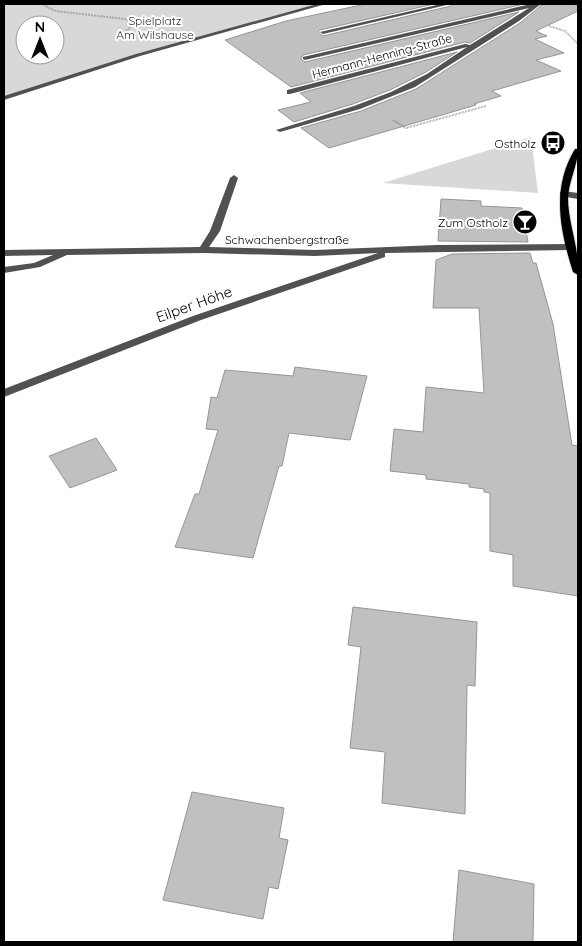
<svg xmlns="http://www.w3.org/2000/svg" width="582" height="946" viewBox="0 0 582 946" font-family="Quicksand,sans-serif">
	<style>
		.green { fill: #d8d8d8; fill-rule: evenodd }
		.building { fill: #c0c0c0; stroke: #959595 }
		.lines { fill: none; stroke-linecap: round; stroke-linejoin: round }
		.major-casing { stroke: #dbdbdb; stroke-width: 2 }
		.path { stroke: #737373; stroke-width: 2; stroke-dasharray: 0.5 1; stroke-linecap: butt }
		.minor { fill: #515151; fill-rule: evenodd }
		.major { fill: #000; fill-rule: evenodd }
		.labels { text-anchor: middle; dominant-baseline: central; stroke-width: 4; stroke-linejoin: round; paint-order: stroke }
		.far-park-label { font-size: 12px; fill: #2f2f2f; stroke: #fff }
		.far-street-label { font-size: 12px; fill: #000; stroke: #fff }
		.far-poi-label { font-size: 12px; fill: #000; stroke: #fff; text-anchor: end }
		.street-label { font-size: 15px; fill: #000; stroke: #fff }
	</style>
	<rect width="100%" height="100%" fill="#fff"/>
	<g class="green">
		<path d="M4 4H323L138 55 4 98ZM25 25H55V55H25Z"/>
		<path d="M531 137 538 193 383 183Z"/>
	</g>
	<g class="building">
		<path d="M366 4H434L320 30 318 32 323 36 451 6 453 4H524L303 55 301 59 305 62 519 12 470 43 465 42 291 87 225 40 286 21Z"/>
		<path d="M543 4H578V11L536 31 547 36 535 39 564 53 536 60 561 71 492 91 501 96 474 104 476 105 329 148 301 128 361 111 416 89 520 23Z"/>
		<path d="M457 52 426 72 390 90 353 104 294 122 278 110 311 102 300 93Z"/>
		<path d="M441 199 481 201V206L522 208 528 242 438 241Z"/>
		<path d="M530 253 533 263H536L553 324 572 445 578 446V596L513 586V555L490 551V493L484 492V489L469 487V484L426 479V475L390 471 394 429 423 432 426 387 484 393 479 308H433L436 260 452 254Z"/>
		<path d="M295 367 367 376 350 440 289 433 282 466H279L253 558 175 547 195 494H199L218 430 206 429 211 397 217 398 225 370 293 376Z"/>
		<path d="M96 438 117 470 70 488 49 456Z"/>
		<path d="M353 607 477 622 475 686 467 685 465 814 382 803 385 752 350 748 361 647 348 645Z"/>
		<path d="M192 792 284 808 279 838 288 840 278 889 269 887 263 919 163 900Z"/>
		<path d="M459 870 534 884 533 942H453Z"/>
	</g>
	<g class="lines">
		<defs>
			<path id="major" d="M575 149H578C578 165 569 180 568 198 568 224 580 249 578 275L573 272C560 231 551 188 575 149Z"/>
		</defs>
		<use href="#major" class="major-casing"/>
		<g class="path">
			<path d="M42 4 55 11 125 19 132 24 128 30 122 33"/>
			<path d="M47 4H102"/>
			<path d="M570 4 578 5"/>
			<path d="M549 26 565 31 578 44"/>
			<path d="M393 120 406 128 486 106"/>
		</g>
		<g class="minor">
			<path d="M317 4H326L140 56 4 100V96L136 54Z"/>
			<path d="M441 4H451L323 34 320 32Z"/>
			<path d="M531 4H541L519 21 415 87 360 109 280 132 276 130 354 106 391 92 427 74 467 47 290 94H287V90L465 44 470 45 529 8 305 60 303 59V57Z"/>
			<path d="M234 175 238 178 220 231 209 247 315 250 437 245 570 244 575 247 570 250 385 253V257L201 320 4 397V389L193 316 378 253 315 256 203 253 67 255 40 267 4 273V267L34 263 53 255 4 256V250L200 247 210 231 230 178Z"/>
			<path d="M563 191 578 193V199L560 196V192Z"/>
		</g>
		<use href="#major" class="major"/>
	</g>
	<defs>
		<symbol id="bus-disc" viewBox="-11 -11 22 22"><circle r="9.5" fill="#000" stroke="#fff"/><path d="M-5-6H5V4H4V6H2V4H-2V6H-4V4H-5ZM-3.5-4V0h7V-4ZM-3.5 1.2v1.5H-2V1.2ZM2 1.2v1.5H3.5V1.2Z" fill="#fff"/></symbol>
		<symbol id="bar-disc" viewBox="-11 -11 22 22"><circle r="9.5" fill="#000" stroke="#fff"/><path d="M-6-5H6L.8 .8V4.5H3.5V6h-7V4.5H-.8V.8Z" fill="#fff"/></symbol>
	</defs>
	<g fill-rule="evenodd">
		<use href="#bus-disc" x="539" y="129" width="28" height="28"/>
		<use href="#bar-disc" x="511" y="208" width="28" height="28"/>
	</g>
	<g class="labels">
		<g class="far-park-label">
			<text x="155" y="20">Spielplatz<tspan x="155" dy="14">Am Wilshause</tspan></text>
		</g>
		<g class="far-street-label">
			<text transform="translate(382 56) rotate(-15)">Hermann-Henning-Straße</text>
			<text x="287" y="239">Schwachenbergstraße</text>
		</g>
		<g class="far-poi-label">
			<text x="536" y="143">Ostholz</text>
			<text x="508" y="222">Zum Ostholz</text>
		</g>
		<g class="street-label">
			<text transform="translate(194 304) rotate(-20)">Eilper Höhe</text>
		</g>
	</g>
	<rect width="582" height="946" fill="none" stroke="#000000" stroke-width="10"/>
	<g transform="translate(40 40)"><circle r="24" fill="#ffffff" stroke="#999999"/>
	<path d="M0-4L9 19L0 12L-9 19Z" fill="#000000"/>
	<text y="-8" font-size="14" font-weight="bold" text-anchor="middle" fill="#000000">N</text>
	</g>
</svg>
